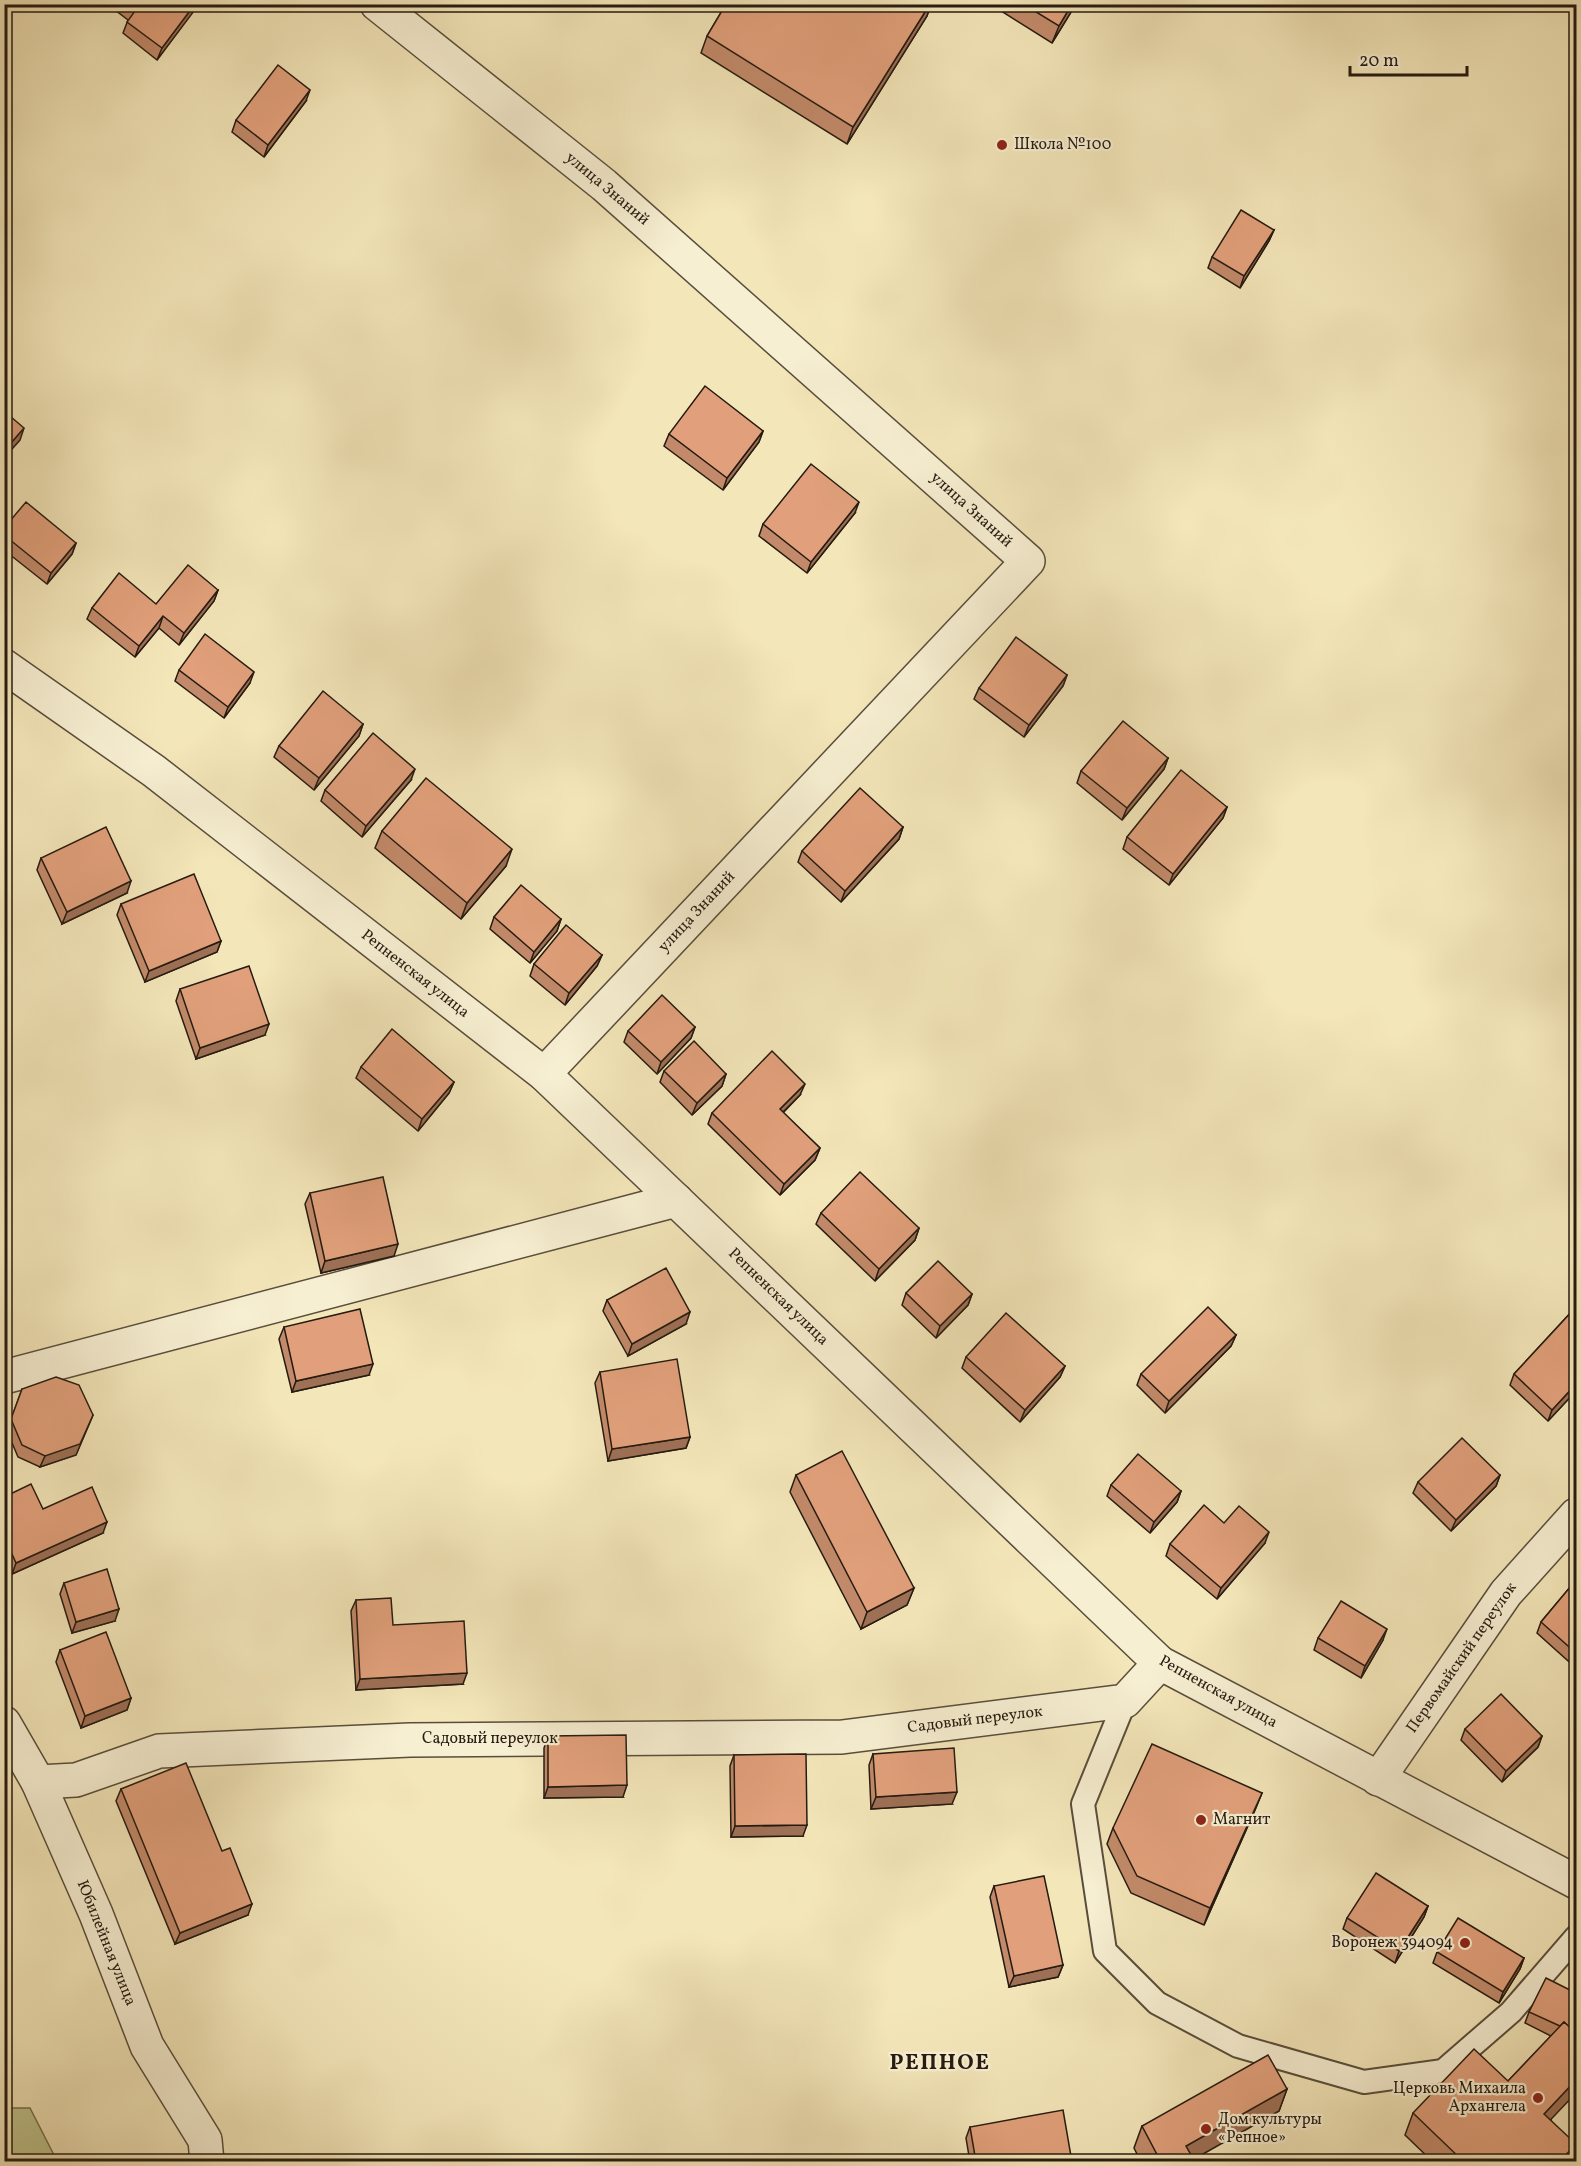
<svg xmlns="http://www.w3.org/2000/svg" width="1581" height="2166" viewBox="0 0 1581 2166" font-family="Vollkorn,serif">
	<style>
		.green { fill: #c0c38b; stroke: #736f4e; stroke-width: 1.5 }
		.lines { fill: none; stroke-linecap: round; stroke-linejoin: round }
		.service-casing { stroke: #594e3b; stroke-width: 26 }
		.minor-casing { stroke: #594e3b; stroke-width: 36 }
		.tertiary-casing { stroke: #594e3b; stroke-width: 36 }
		.service { stroke: #f7efd2; stroke-width: 22 }
		.minor { stroke: #f7efd2; stroke-width: 33 }
		.tertiary { stroke: #f7efd2; stroke-width: 33 }
		.wall { fill: #c28a6a; stroke: #261b11; stroke-width: 1.5 }
		.shaded-wall { fill: #9e7056; stroke: #261b11; stroke-width: 1.5 }
		.building { fill: #e1a07b; stroke: #261b11; stroke-width: 1.5 }
		.poi-dot { fill: #8f2418; stroke: #f7efd2; stroke-width: 2 }
		.labels { text-anchor: middle; dominant-baseline: central; stroke-width: 4.5; stroke-linejoin: round; paint-order: stroke }
		.poi-label { font-size: 16px; fill: #261b11; stroke: #f7efd2; text-anchor: start }
		.street-label { font-size: 16px; fill: #261b11; stroke: #f7efd2 }
		.district-label { font-size: 22px; font-weight: bold; letter-spacing: 1.5px; fill: #261b11; stroke: #f7efd2 }
	</style>
	<rect width="100%" height="100%" fill="#f3e6b9"/>
	<filter id="stains"><feTurbulence type="fractalNoise" baseFrequency=".00333" numOctaves="4"/><feColorMatrix values="0 0 0 0 .2 0 0 0 0 .09 0 0 0 0 .02 0 0 0 .5 -.17"/></filter>
	<radialGradient id="worn" r=".72"><stop offset=".6" stop-color="#630" stop-opacity="0"/><stop offset="1" stop-color="#630" stop-opacity=".3"/></radialGradient>
	<path class="green" d="M13 2108H30L57 2161H5V2110Z"/>
	<g class="lines">
		<defs>
			<path id="service" d="M1125 1701 1083 1804 1105 1951 1157 2003 1238 2046 1364 2082 1443 2071 1511 2012 1576 1937"/>
			<g id="minor">
				<path d="M377 4 604 185 1028 561 544 1074"/>
				<path d="M4 1377 676 1200"/>
				<path d="M4 1723 38 1782 96 1914 147 2046 205 2140 207 2162"/>
				<path d="M1378 1779 1506 1593 1576 1515"/>
				<path d="M38 1782 76 1780 159 1751 410 1740 842 1737 1125 1701 1160 1663"/>
			</g>
			<path id="tertiary" d="M4 666 154 771 544 1074 1160 1663 1576 1882"/>
		</defs>
		<use href="#service" class="service-casing"/>
		<use href="#minor" class="minor-casing"/>
		<use href="#tertiary" class="tertiary-casing"/>
		<use href="#service" class="service"/>
		<use href="#minor" class="minor"/>
		<use href="#tertiary" class="tertiary"/>
	</g>
	<g class="wall">
		<path d="M117 4H198L157 60 123 33 128 20 115 10Z"/>
		<path d="M726 4H931L927 16 847 144 701 53 707 36Z"/>
		<path d="M990 4H1076L1052 43Z"/>
		<path d="M306 101 264 157 232 132 236 120Z"/>
		<path d="M1274 230 1269 241 1240 288 1208 268 1212 257Z"/>
		<path d="M763 431 759 442 723 490 664 446 669 434Z"/>
		<path d="M855 513 807 573 759 536 763 524Z"/>
		<path d="M4 528 76 543 72 554 47 584 4 550Z"/>
		<path d="M218 590 214 601 179 645 159 628 135 657 87 619 92 608 156 604Z"/>
		<path d="M179 670 250 683 224 718 175 681Z"/>
		<path d="M1067 675 1063 686 1024 737 974 699 979 688Z"/>
		<path d="M363 724 359 736 314 790 274 757 279 746Z"/>
		<path d="M1168 758 1164 769 1122 820 1077 783 1081 771Z"/>
		<path d="M411 780 362 837 321 801 325 790Z"/>
		<path d="M1227 807 1223 818 1169 885 1123 849 1127 837Z"/>
		<path d="M903 827 899 839 841 902 798 862 802 851Z"/>
		<path d="M382 831 506 866 461 919 375 848Z"/>
		<path d="M41 858 127 893 62 924 37 870Z"/>
		<path d="M121 904 221 941 217 952 145 982 117 915Z"/>
		<path d="M494 917 561 919 557 931 530 963 490 929Z"/>
		<path d="M602 955 597 966 565 1005 530 976 534 964Z"/>
		<path d="M180 989 265 1035 196 1059 176 1001Z"/>
		<path d="M695 1027 691 1038 657 1074 624 1042 628 1031Z"/>
		<path d="M361 1067 454 1082 449 1093 418 1131 356 1078Z"/>
		<path d="M664 1071 726 1074 722 1086 692 1115 660 1082Z"/>
		<path d="M800 1095 783 1113 820 1148 815 1160 780 1195 708 1124 712 1113Z"/>
		<path d="M310 1193 394 1256 321 1273 305 1204Z"/>
		<path d="M821 1213 919 1228 915 1240 875 1281 816 1224Z"/>
		<path d="M906 1293 972 1294 968 1305 936 1338 902 1305Z"/>
		<path d="M607 1300 686 1324 628 1356 603 1311Z"/>
		<path d="M1576 1307V1391L1548 1421 1510 1385 1514 1374Z"/>
		<path d="M284 1327 369 1375 292 1392 279 1339Z"/>
		<path d="M1236 1335 1231 1346 1165 1413 1137 1385 1141 1374Z"/>
		<path d="M966 1357 1065 1366 1060 1377 1020 1422 962 1368Z"/>
		<path d="M600 1372 690 1437 686 1448 608 1461 595 1383Z"/>
		<path d="M22 1389 93 1415 76 1455 40 1467 18 1457 7 1431Z"/>
		<path d="M796 1475 914 1588 907 1605 861 1629 790 1492Z"/>
		<path d="M1500 1475 1496 1486 1451 1531 1413 1493 1418 1482Z"/>
		<path d="M1111 1485 1181 1491 1177 1502 1150 1533 1107 1496Z"/>
		<path d="M4 1497 43 1509 103 1533 12 1574 4 1557Z"/>
		<path d="M1224 1523 1265 1543 1217 1599 1166 1556 1170 1544Z"/>
		<path d="M1576 1580V1668L1537 1633 1541 1622Z"/>
		<path d="M64 1583 115 1621 72 1633 60 1594Z"/>
		<path d="M356 1600 393 1625 463 1684 356 1690 351 1611Z"/>
		<path d="M1318 1638 1383 1640 1361 1678 1314 1650Z"/>
		<path d="M60 1650 131 1698 127 1710 81 1728 56 1662Z"/>
		<path d="M1465 1729 1542 1736 1538 1747 1502 1782 1461 1740Z"/>
		<path d="M548 1736 623 1797 544 1798V1748Z"/>
		<path d="M873 1754 952 1804 871 1809 869 1765Z"/>
		<path d="M734 1755 803 1836 731 1837 730 1766Z"/>
		<path d="M121 1789 248 1915 175 1944 116 1801Z"/>
		<path d="M1262 1793 1255 1810 1204 1925 1131 1893 1107 1844 1113 1828Z"/>
		<path d="M994 1886 1063 1965 1058 1977 1009 1987 990 1897Z"/>
		<path d="M1428 1906 1424 1917 1395 1963 1343 1929 1347 1918Z"/>
		<path d="M1437 1952 1524 1958 1520 1969 1499 2003 1433 1963Z"/>
		<path d="M1576 1993 1551 2120 1570 2162H1433L1405 2135 1413 2113 1508 2081 1551 2036 1525 2023 1529 2012Z"/>
		<path d="M1287 2089 1279 2111 1193 2159 1195 2162H1141L1134 2148 1142 2126Z"/>
		<path d="M970 2127 1072 2162H970L966 2138Z"/>
	</g>
	<g class="shaded-wall">
		<path d="M195 4H198L197 7 157 60 162 48Z"/>
		<path d="M930 4H931L927 16 847 144 853 127Z"/>
		<path d="M1072 4H1076L1052 43 1059 26Z"/>
		<path d="M310 90 306 101 264 157 268 145Z"/>
		<path d="M1274 230 1269 241 1240 288 1244 276Z"/>
		<path d="M24 428 20 440 4 458V451Z"/>
		<path d="M763 431 759 442 723 490 727 478Z"/>
		<path d="M859 502 855 513 807 573 811 562Z"/>
		<path d="M76 543 72 554 47 584 51 573Z"/>
		<path d="M218 590 214 601 179 645 184 633Z"/>
		<path d="M163 616 159 628 135 657 139 646Z"/>
		<path d="M254 672 250 683 224 718 228 707Z"/>
		<path d="M1067 675 1063 686 1024 737 1029 725Z"/>
		<path d="M363 724 359 736 314 790 319 778Z"/>
		<path d="M1168 758 1164 769 1122 820 1127 808Z"/>
		<path d="M415 769 411 780 362 837 366 826Z"/>
		<path d="M1227 807 1223 818 1169 885 1173 874Z"/>
		<path d="M903 827 899 839 841 902 845 891Z"/>
		<path d="M512 849 506 866 461 919 467 903Z"/>
		<path d="M131 881 127 893 62 924 67 912Z"/>
		<path d="M561 919 557 931 530 963 534 952Z"/>
		<path d="M221 941 217 952 145 982 149 971Z"/>
		<path d="M602 955 597 966 565 1005 569 993Z"/>
		<path d="M269 1024 265 1035 196 1059 200 1048Z"/>
		<path d="M695 1027 691 1038 657 1074 661 1062Z"/>
		<path d="M726 1074 722 1086 692 1115 697 1103Z"/>
		<path d="M454 1082 449 1093 418 1131 422 1119Z"/>
		<path d="M805 1084 800 1095 775 1120 780 1109Z"/>
		<path d="M820 1148 815 1160 780 1195 784 1184Z"/>
		<path d="M919 1228 915 1240 875 1281 879 1269Z"/>
		<path d="M398 1244 394 1256 321 1273 325 1261Z"/>
		<path d="M972 1294 968 1305 936 1338 940 1326Z"/>
		<path d="M690 1312 686 1324 628 1356 632 1344Z"/>
		<path d="M1236 1335 1231 1346 1165 1413 1169 1401Z"/>
		<path d="M373 1364 369 1375 292 1392 296 1381Z"/>
		<path d="M1065 1366 1060 1377 1020 1422 1025 1410Z"/>
		<path d="M1576 1384V1391L1548 1421 1552 1410Z"/>
		<path d="M93 1415 76 1455 40 1467 45 1456Z"/>
		<path d="M690 1437 686 1448 608 1461 612 1449Z"/>
		<path d="M1500 1475 1496 1486 1451 1531 1456 1520Z"/>
		<path d="M1181 1491 1177 1502 1150 1533 1154 1522Z"/>
		<path d="M107 1522 103 1533 12 1574 16 1563Z"/>
		<path d="M1269 1532 1265 1543 1217 1599 1221 1588Z"/>
		<path d="M914 1588 907 1605 861 1629 867 1612Z"/>
		<path d="M119 1609 115 1621 72 1633 76 1622Z"/>
		<path d="M1387 1629 1383 1640 1361 1678 1365 1666Z"/>
		<path d="M467 1673 463 1684 356 1690 360 1679Z"/>
		<path d="M131 1698 127 1710 81 1728 85 1716Z"/>
		<path d="M1542 1736 1538 1747 1502 1782 1506 1771Z"/>
		<path d="M627 1785 623 1797 544 1798 548 1787Z"/>
		<path d="M957 1792 952 1804 871 1809 876 1797Z"/>
		<path d="M1262 1793 1255 1810 1204 1925 1210 1908Z"/>
		<path d="M807 1825 803 1836 731 1837 735 1826Z"/>
		<path d="M252 1904 248 1915 175 1944 180 1933Z"/>
		<path d="M1428 1906 1424 1917 1395 1963 1399 1951Z"/>
		<path d="M1524 1958 1520 1969 1499 2003 1503 1992Z"/>
		<path d="M1063 1965 1058 1977 1009 1987 1014 1976Z"/>
		<path d="M1576 2080V2093L1536 2135 1544 2114Z"/>
		<path d="M1287 2089 1279 2111 1189 2162 1186 2146Z"/>
		<path d="M1576 2144 1570 2162H1559Z"/>
	</g>
	<g class="building">
		<path d="M126 4H195L162 48 127 22 135 11Z"/>
		<path d="M726 4H930L853 127 707 36Z"/>
		<path d="M1023 4H1072L1059 26Z"/>
		<path d="M278 65 310 90 268 145 236 120Z"/>
		<path d="M1241 210 1274 230 1244 276 1212 257Z"/>
		<path d="M705 386 763 431 727 478 669 434Z"/>
		<path d="M4 411 24 428 4 451Z"/>
		<path d="M811 464 859 502 811 562 763 524Z"/>
		<path d="M26 502 76 543 51 573 4 535V528Z"/>
		<path d="M188 565 218 590 184 633 163 616 139 646 92 608 119 573 156 604Z"/>
		<path d="M205 634 254 672 228 707 179 670Z"/>
		<path d="M1016 637 1067 675 1029 725 979 688Z"/>
		<path d="M323 691 363 724 319 778 279 746Z"/>
		<path d="M1123 721 1168 758 1127 808 1081 771Z"/>
		<path d="M373 733 415 769 366 826 325 790Z"/>
		<path d="M1181 770 1227 807 1173 874 1127 837Z"/>
		<path d="M426 778 512 849 467 903 382 831Z"/>
		<path d="M860 788 903 827 845 891 802 851Z"/>
		<path d="M106 827 131 881 67 912 41 858Z"/>
		<path d="M194 874 221 941 149 971 121 904Z"/>
		<path d="M521 885 561 919 534 952 494 917Z"/>
		<path d="M566 925 602 955 569 993 534 964Z"/>
		<path d="M249 966 269 1024 200 1048 180 989Z"/>
		<path d="M662 995 695 1027 661 1062 628 1031Z"/>
		<path d="M392 1029 454 1082 422 1119 361 1067Z"/>
		<path d="M694 1041 726 1074 697 1103 664 1071Z"/>
		<path d="M772 1051 805 1084 780 1109 820 1148 784 1184 712 1113Z"/>
		<path d="M860 1172 919 1228 879 1269 821 1213Z"/>
		<path d="M383 1177 398 1244 325 1261 310 1193Z"/>
		<path d="M938 1261 972 1294 940 1326 906 1293Z"/>
		<path d="M666 1268 690 1312 632 1344 607 1300Z"/>
		<path d="M1208 1307 1236 1335 1169 1401 1141 1374Z"/>
		<path d="M1576 1307V1384L1552 1410 1514 1374Z"/>
		<path d="M360 1309 373 1364 296 1381 284 1327Z"/>
		<path d="M1006 1313 1065 1366 1025 1410 966 1357Z"/>
		<path d="M677 1359 690 1437 612 1449 600 1372Z"/>
		<path d="M56 1377 79 1385 93 1415 80 1444 45 1456 22 1445 11 1419 22 1389Z"/>
		<path d="M1462 1438 1500 1475 1456 1520 1418 1482Z"/>
		<path d="M842 1451 914 1588 867 1612 796 1475Z"/>
		<path d="M1138 1454 1181 1491 1154 1522 1111 1485Z"/>
		<path d="M31 1484 43 1509 92 1487 107 1522 16 1563 4 1536V1497Z"/>
		<path d="M1204 1505 1224 1523 1239 1506 1269 1532 1221 1588 1170 1544Z"/>
		<path d="M107 1569 119 1609 76 1622 64 1583Z"/>
		<path d="M1576 1580V1653L1541 1622Z"/>
		<path d="M391 1598 393 1625 464 1621 467 1673 360 1679 356 1600Z"/>
		<path d="M1341 1601 1387 1629 1365 1666 1318 1638Z"/>
		<path d="M106 1632 131 1698 85 1716 60 1650Z"/>
		<path d="M1501 1694 1542 1736 1506 1771 1465 1729Z"/>
		<path d="M626 1735 627 1785 548 1787V1736Z"/>
		<path d="M1152 1744 1262 1793 1210 1908 1137 1876 1113 1828Z"/>
		<path d="M954 1748 957 1792 876 1797 873 1754Z"/>
		<path d="M806 1754 807 1825 735 1826 734 1755Z"/>
		<path d="M186 1763 222 1851 230 1848 252 1904 180 1933 121 1789Z"/>
		<path d="M1376 1873 1428 1906 1399 1951 1347 1918Z"/>
		<path d="M1044 1876 1063 1965 1014 1976 994 1886Z"/>
		<path d="M1458 1918 1524 1958 1503 1992 1437 1952Z"/>
		<path d="M1546 1978 1576 1993V2033L1564 2022 1560 2026 1529 2012Z"/>
		<path d="M1564 2022 1576 2033V2080L1544 2114 1576 2144 1559 2162H1464L1413 2113 1474 2049 1508 2081Z"/>
		<path d="M1268 2055 1287 2089 1186 2146 1195 2162H1161L1142 2126Z"/>
		<path d="M1063 2110 1072 2162H976L970 2127Z"/>
	</g>
	<g class="poi-dot">
		<circle cx="1002" cy="145" r="6"/>
		<circle cx="1201" cy="1820" r="6"/>
		<circle cx="1465" cy="1943" r="6"/>
		<circle cx="1538" cy="2098" r="6"/>
		<circle cx="1206" cy="2129" r="6"/>
	</g>
	<g class="labels">
		<g class="poi-label">
			<text x="1014" y="145">Школа №100</text>
			<text x="1213" y="1820">Магнит</text>
			<text x="1453" y="1943" text-anchor="end">Воронеж 394094</text>
			<text x="1526" y="2089" text-anchor="end">Церковь Михаила<tspan x="1526" dy="18">Архангела</tspan></text>
			<text x="1218" y="2120">Дом культуры<tspan x="1218" dy="18">«Репное»</tspan></text>
		</g>
		<g class="street-label">
			<text transform="translate(607 189) rotate(40)">улица Знаний</text>
			<text transform="translate(971 510) rotate(42)">улица Знаний</text>
			<text transform="translate(697 912) rotate(-47)">улица Знаний</text>
			<text transform="translate(415 974) rotate(38)">Репненская улица</text>
			<text transform="translate(778 1297) rotate(44)">Репненская улица</text>
			<text transform="translate(1462 1658) rotate(-55)">Первомайский переулок</text>
			<text transform="translate(1218 1692) rotate(29)">Репненская улица</text>
			<text transform="translate(975 1720) rotate(-7)">Садовый переулок</text>
			<text x="490" y="1739">Садовый переулок</text>
			<text transform="translate(106 1943) rotate(68)">Юбилейная улица</text>
		</g>
		<g class="district-label">
			<text x="940" y="2063">РЕПНОЕ</text>
		</g>
	</g>
	<rect width="1581" height="2166" fill="none" stroke="#f3e6b9" stroke-width="24"/>
	<rect x="6" y="6" width="1569" height="2154" fill="none" stroke="#261b11" stroke-width="3"/>
	<rect x="12" y="12" width="1557" height="2142" fill="none" stroke="#261b11" stroke-width="1.5"/>
	<path d="M1350 66v9h117v-9" fill="none" stroke="#261b11" stroke-width="3"/>
	<text x="1359" y="66" font-size="18" fill="#261b11" stroke="#f7efd2" stroke-width="4.5" paint-order="stroke">20 m</text>
	<rect width="100%" height="100%" filter="url(#stains)"/>
	<rect width="100%" height="100%" fill="url(#worn)"/>
</svg>
